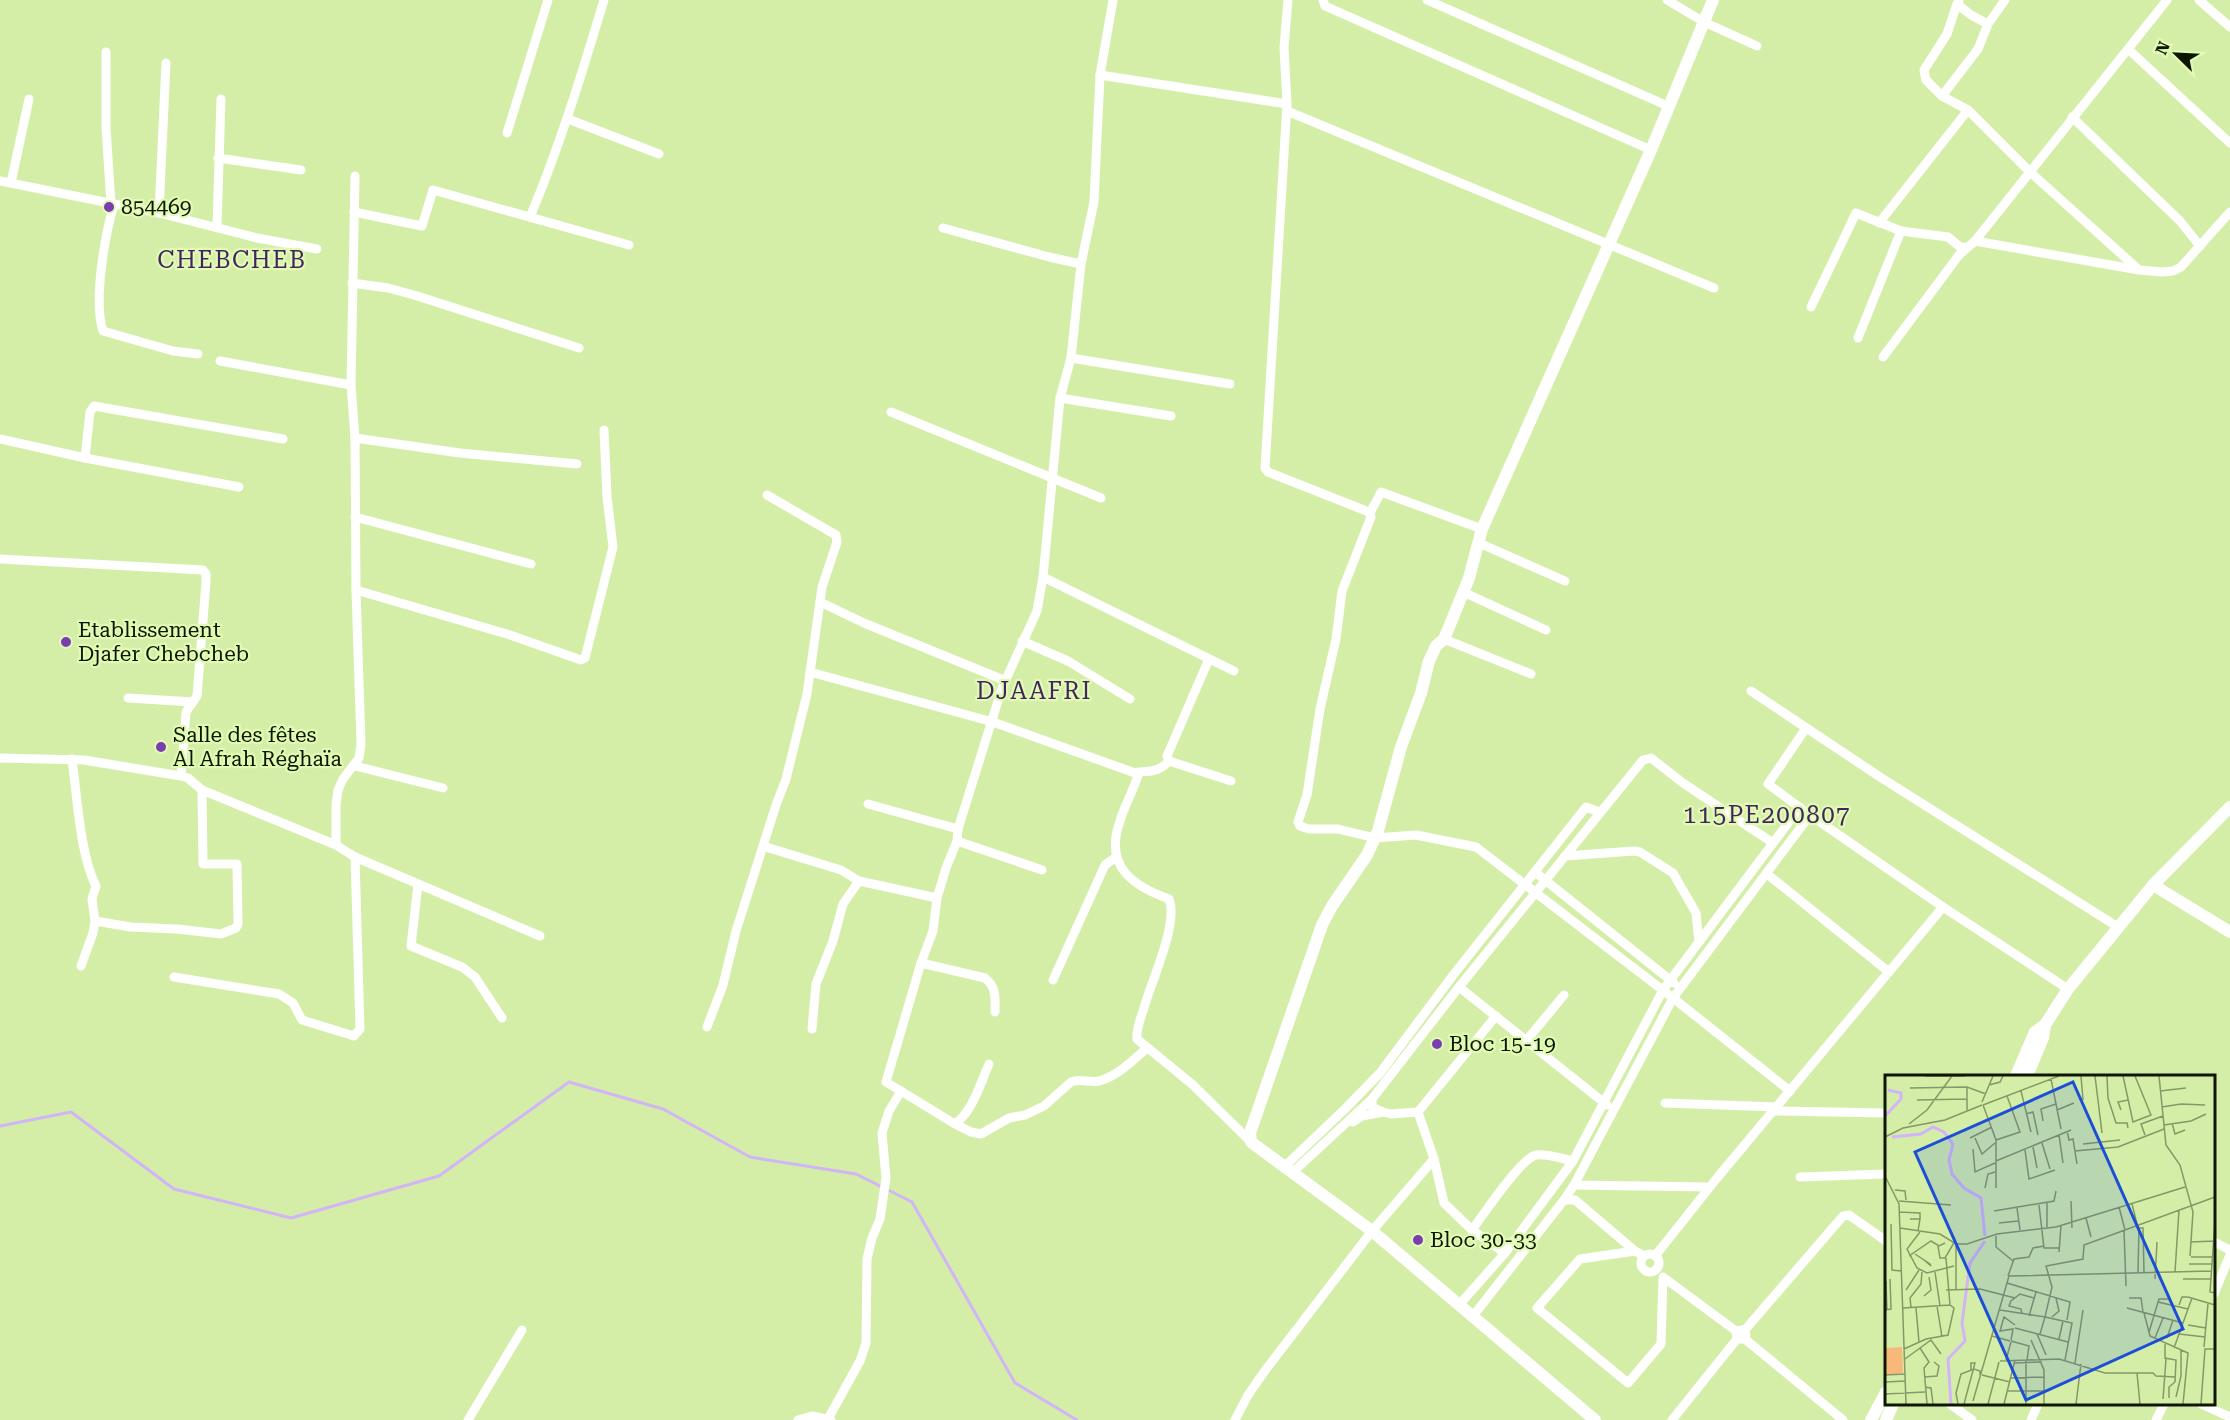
<svg xmlns="http://www.w3.org/2000/svg" width="2230" height="1420" viewBox="0 0 2230 1420" font-family="'Roboto Serif',serif">
	<style>
		.lines { fill: none; stroke-linecap: round; stroke-linejoin: round }
		.stream { stroke: #d2b4f8; stroke-width: 3 }
		.minor { stroke: #fff; stroke-width: 9 }
		.tertiary { stroke: #fff; stroke-width: 12 }
		.poi-dot { fill: #7a3db2; stroke: #e1fbb4; stroke-width: 2 }
		.labels { text-anchor: middle; dominant-baseline: central; stroke-width: 4.5; stroke-linejoin: round; paint-order: stroke }
		.poi-label { font-size: 21px; fill: #0e1600; stroke: #e1fbb4; text-anchor: start }
		.quarter-label { font-size: 24px; letter-spacing: 1.5px; fill: #42255f; stroke: #e1fbb4 }
		.inset-river { fill: none; stroke: #d2b4f8; stroke-width: 3 }
		.inset-road { fill: none; stroke: #859865; stroke-width: 1.5 }
		.view { fill: #1d4ed8; fill-opacity: 0.15; stroke: #1d4ed8; stroke-width: 3 }
		.inset-edge { fill: none; stroke: #0e1600; stroke-width: 3 }
	</style>
	<rect width="100%" height="100%" fill="#d4eea8"/>
	<g class="lines">
		<path class="stream" d="M0 1126 71 1112 174 1189 291 1218 439 1176 569 1082 663 1109 750 1157 856 1174 912 1202 1015 1383 1077 1420"/>
		<g class="minor">
			<path d="M1113 0 1100 75 1094 202 1081 264 1071 358 1060 398 1043 577 1037 611 1002 688 958 829 957 841 946 868 937 898 933 931 921 963 886 1082 955 1124 971 1132 981 1134 1009 1118 1025 1115 1044 1106 1071 1082C1080 1078 1090 1083 1099 1081 1118 1076 1133 1060 1147 1048"/>
			<path d="M1288 0 1284 47 1287 104 1265 468 1268 472 1364 510 1370 513 1371 517 1342 591 1336 639 1320 709 1307 795 1298 822 1300 826 1309 829H1338L1375 838 1416 835 1476 847 1673 998 1574 1185 1564 1200 1473 1316"/>
			<path d="M1323 0 1325 6 1651 150"/>
			<path d="M1427 0 1668 106"/>
			<path d="M1667 0 1704 22 1757 46"/>
			<path d="M2199 0 2230 27"/>
			<path d="M1959 2 1957 4 1971 15 1988 24"/>
			<path d="M1957 4 1947 34 1924 70 1926 80 1942 96 1968 110 2029 171 2139 270"/>
			<path d="M2128 49 2230 143"/>
			<path d="M106 52V128L111 204"/>
			<path d="M1100 75 1287 104"/>
			<path d="M1942 96 1978 49 1988 24 2005 0"/>
			<path d="M1287 111 1714 288"/>
			<path d="M2072 117 2180 221 2200 246"/>
			<path d="M568 119 659 154"/>
			<path d="M507 133 548 0"/>
			<path d="M218 158 301 170"/>
			<path d="M0 181 159 213 257 238 317 249"/>
			<path d="M11 183 29 99"/>
			<path d="M114 204C105 235 93 301 103 331L173 351 198 354"/>
			<path d="M354 212 422 226 433 190 629 245"/>
			<path d="M159 213 166 63"/>
			<path d="M530 217C560 146 582 73 604 0"/>
			<path d="M1879 223 1968 110"/>
			<path d="M217 226 221 99"/>
			<path d="M943 228 1049 257 1081 264"/>
			<path d="M1975 241 2139 270 2162 272 2173 271 2181 267 2230 212"/>
			<path d="M352 283 388 288 414 295 579 348"/>
			<path d="M1811 307 1856 213 1901 231 1948 237 1960 247H1966"/>
			<path d="M1858 338 1901 231"/>
			<path d="M1883 357 1959 255 1975 241 2167 0"/>
			<path d="M1071 358 1230 384"/>
			<path d="M220 361 351 385"/>
			<path d="M1060 398 1171 416"/>
			<path d="M891 412 1101 498"/>
			<path d="M355 438 460 453 577 464"/>
			<path d="M0 439 85 458 239 487"/>
			<path d="M85 458 90 412 94 406 283 439"/>
			<path d="M1370 513 1381 492 1482 529"/>
			<path d="M355 517 531 564"/>
			<path d="M1479 543 1565 581"/>
			<path d="M0 559 203 570 206 574V582L197 696 186 712 181 776"/>
			<path d="M1043 577 1234 671"/>
			<path d="M356 590 510 635 581 660 585 658 613 547 607 497 604 430"/>
			<path d="M1463 592 1546 630"/>
			<path d="M820 602 864 623 1006 681"/>
			<path d="M1444 639 1531 674"/>
			<path d="M1022 641 1068 661 1130 699"/>
			<path d="M810 672 993 722 1135 773C1149 770 1157 774 1169 761L1167 756 1209 659"/>
			<path d="M1751 691 1880 777 2118 927"/>
			<path d="M128 698 193 702"/>
			<path d="M0 758 84 760 181 776 188 778 202 790 336 845 355 857 540 936"/>
			<path d="M72 759C77 795 80 855 96 886L92 899 95 921 93 933 81 966"/>
			<path d="M1169 761 1231 781"/>
			<path d="M355 766 443 788"/>
			<path d="M1139 772C1134 790 1124 806 1119 824 1105 867 1133 886 1169 899 1179 924 1150 984 1143 1011 1140 1020 1136 1030 1137 1039L1193 1085 1251 1142"/>
			<path d="M868 804 958 829"/>
			<path d="M1803 810 1768 784 1806 728"/>
			<path d="M957 841 1042 870"/>
			<path d="M336 845V805L338 790 343 779 359 758 361 744 356 590 355 438 351 385 355 176"/>
			<path d="M763 846 841 870 859 881 937 898"/>
			<path d="M1565 856 1634 851 1640 852 1673 873 1696 913 1699 942"/>
			<path d="M1535 872 1674 983"/>
			<path d="M1767 874 1889 972"/>
			<path d="M418 884 411 946 462 967 475 977 502 1018"/>
			<path d="M95 921 131 927 177 929 221 934 236 928 238 924 237 864H203L202 790"/>
			<path d="M921 963 985 978C997 988 995 998 995 1012"/>
			<path d="M174 977 279 994 293 1003 302 1020 354 1036 360 1029 355 857"/>
			<path d="M1053 980 1105 865 1116 857"/>
			<path d="M1459 987 1607 1105"/>
			<path d="M1496 1016 1418 1112 1434 1159 1444 1203 1472 1230C1483 1215 1521 1158 1536 1155 1548 1153 1562 1159 1573 1161"/>
			<path d="M707 1027 723 985 736 931 776 805 786 779 807 694 822 587 837 542 836 535 767 495"/>
			<path d="M812 1029 816 984 833 941 843 904 859 881"/>
			<path d="M1526 1041 1564 995"/>
			<path d="M1790 1091 1673 998 1810 815 1943 907 2068 989"/>
			<path d="M1665 1103 1777 1107"/>
			<path d="M1774 1111 1886 1113"/>
			<path d="M1383 1112 1391 1114 1418 1112"/>
			<path d="M1353 1122 1362 1116 1383 1112 1372 1107V1099"/>
			<path d="M955 1124C973 1111 980 1084 989 1064"/>
			<path d="M1285 1166 1346 1108 1380 1073 1454 974 1586 807 1599 812"/>
			<path d="M1293 1172 1372 1099 1459 987 1643 760 1651 758 1683 783 1773 843"/>
			<path d="M1800 1177 1886 1174"/>
			<path d="M1574 1185 1709 1187"/>
			<path d="M1564 1200H1575L1635 1251 1644 1256"/>
			<path d="M1472 1230 1505 1253"/>
			<path d="M2214 1242 2230 1250"/>
			<path d="M1635 1251 1580 1259 1537 1308 1628 1383 1661 1344 1663 1277 1736 1331 1743 1330 1746 1335 1745 1339H1737L1736 1331"/>
			<circle cx="1650" cy="1263" r="9"/>
			<path d="M1655 1256 1717 1178 1943 907"/>
			<path d="M2214 1294 2230 1255"/>
			<path d="M1459 1305 1505 1253 1573 1161 1663 990 1800 807"/>
			<path d="M1744 1331 1843 1216 1849 1215 1886 1241"/>
			<path d="M1745 1339 1843 1420"/>
			<path d="M1950 1404 1972 1420"/>
			<path d="M2201 1404 2230 1417"/>
			<path d="M828 1419 860 1361 866 1343 867 1259 872 1238 880 1219 886 1178 882 1133 889 1111 901 1091"/>
			<path d="M468 1420 522 1330"/>
			<path d="M798 1420 812 1416 831 1420"/>
			<path d="M1235 1420 1248 1395 1264 1372 1372 1231 1434 1159"/>
			<path d="M1672 1420 1737 1339"/>
			<path d="M2031 1420 2038 1404"/>
			<path d="M2156 1420 2164 1404"/>
		</g>
		<g class="tertiary">
			<path d="M2153 885 2230 932"/>
			<path d="M2016 1076 2035 1032 2045 1025 2068 989 2153 885 2230 807"/>
			<path d="M2027 1076 2043 1038 2045 1025"/>
			<path d="M1595 1420 1372 1231 1251 1142 1250 1133 1322 925 1332 906 1367 855 1378 831 1401 747 1421 693 1429 661 1436 646 1444 639 1447 632 1469 578 1482 529 1651 150 1713 0"/>
			<path d="M1871 1420 1886 1392"/>
			<path d="M1886 1420 1893 1404"/>
		</g>
	</g>
	<g class="poi-dot">
		<circle cx="109" cy="207" r="6"/>
		<circle cx="66" cy="642" r="6"/>
		<circle cx="161" cy="747" r="6"/>
		<circle cx="1437" cy="1044" r="6"/>
		<circle cx="1418" cy="1240" r="6"/>
	</g>
	<g class="labels">
		<g class="poi-label">
			<text x="121" y="207">854469</text>
			<text x="78" y="630">Etablissement<tspan x="78" dy="24">Djafer Chebcheb</tspan></text>
			<text x="173" y="735">Salle des fêtes<tspan x="173" dy="24">Al Afrah Réghaïa</tspan></text>
			<text x="1449" y="1044">Bloc 15-19</text>
			<text x="1430" y="1240">Bloc 30-33</text>
		</g>
		<g class="quarter-label">
			<text x="232" y="260">CHEBCHEB</text>
			<text x="1034" y="691">DJAAFRI</text>
			<text x="1767" y="815">115PE200807</text>
		</g>
	</g>
	<g transform="translate(1885 1075)">
		<rect width="330" height="330" fill="#d4eea8"/>
		<path d="M17 272 18 298 0 300V273Z" fill="#f8b879"/>
		<path class="inset-river" d="M0 41 16 24V18L3 15M7 62 36 59 48 52 59 57 68 69 64 85 67 99 79 113 96 123 100 161M66 329 63 284 80 266 77 248 85 188 100 166"/>
		<path class="inset-road" d="M40 1H80M196 1 198 25M210 1 217 58M222 1 223 23 231 48H242L243 53M238 1 248 47 266 40 250 1M274 1 281 70 295 90 308 137 305 181M166 4 176 54M104 10 115 7 118 1M25 13 82 12 101 19M136 16 146 57M275 16 301 13M32 25 82 24M97 27 108 1M296 29 320 30M98 30 111 65V113M98 30 174 1M277 32 296 29M82 35V12M172 35 189 28M236 35 233 27 243 25M141 39 148 37 153 60M158 46 156 34 171 29M287 48 290 59 300 55M24 49 42 35 67 1M279 50 306 46 321 39M182 56 184 65 188 64 192 89M174 60 178 88M260 60 256 49 278 41M0 62 18 53 60 45 97 30M85 63 107 52M90 63 97 79 110 68M111 65 135 57 122 21M157 68 165 94M198 69 235 65M148 72 152 93M88 74 90 97 110 88M140 75 144 104 170 95M190 76 233 72 279 54M111 86 186 55M0 101 14 129 21 329M100 113 103 99 110 97M10 115 20 116 21 125M14 126 66 130M186 126 187 153M162 127V152M247 129 252 149M154 130 159 173H175M234 132 240 155M132 133 135 155M109 136 169 126 171 116M14 137 35 138V144M201 143 206 162M25 144H35L33 156M330 147 325 217 330 218M114 148 133 146M6 149 7 195 16 196M15 153 55 159 71 169H82L112 159 171 152 300 112M239 155 241 211M35 157 22 174 32 193 42 198 69 191M111 161V172L128 186M306 167 329 166M53 171 55 183H60L70 166M174 177 176 151M30 179 45 189 46 191 39 185M24 181 46 166 54 171 60 168M306 182H327M61 183 65 230M304 189H327M50 197 55 231M253 197 254 153H258L259 197M290 197 294 135M123 201 129 184 144 182 148 173 159 171M270 204 272 167M298 204H326M1 206 2 235M122 208 185 227 182 245M71 214V169M21 215 34 195M61 215 95 214 130 223M39 221 46 215 44 202M244 223H256L258 237M273 227 303 234M294 230 297 222H303L330 230M52 231 57 262M18 233 65 230 69 233 63 260 41 264 19 274M26 233 25 223 36 209 37 197M31 233 34 267M242 233 298 248M0 235 6 234 5 204M115 235 160 242 167 212 161 191 198 184 199 170 330 122M259 238 265 261 303 278 298 329M137 239 136 234 124 231 126 226 135 219 149 223M144 241 151 217M167 242 174 236 171 223M303 250 321 253M130 253 183 267M264 257 274 224H284M152 259 161 280M155 259 160 242 187 248 180 285M294 259 320 262M107 261 125 266M270 263 278 243M282 263 288 245M174 264 178 246M126 265 128 254 115 256 119 242 130 250M146 265 159 295V329M126 266 144 271 142 285M280 269V283L291 285 290 307 284 312V323M319 272 323 228M35 273 44 287 39 293 42 329M289 273 307 223M296 275V301M20 284 46 265 56 279M121 285 126 267M115 286 174 284 220 298H268L271 301 291 302M130 288 157 287M190 288 198 235M252 298 255 329M0 300 20 299M97 300 125 307M39 302 52 301 54 291 49 287M126 303 159 302M0 307 20 306M40 312 46 313 48 329M123 316H159M0 319 40 317M291 322 296 301M278 324 281 284M88 326 124 201 326 196M73 329 71 318 76 299 89 294 95 296V300M79 329 90 288H86V295M103 329 114 287M119 329 130 285M141 329V286M191 329 196 289M316 329 320 274H330"/>
		<path class="view" d="M188 7 298 254 141 325 30 77Z"/>
		<rect width="330" height="330" class="inset-edge"/>
	</g>
	<g transform="translate(2176 54) rotate(294)" stroke="#e1fbb4" stroke-width="4.5" paint-order="stroke">
	<path d="M0-4.5L10 22L0 15L-10 22Z" fill="#0e1600"/>
	<text y="-9" font-size="16" font-weight="bold" text-anchor="middle" fill="#0e1600">N</text>
	</g>
</svg>
